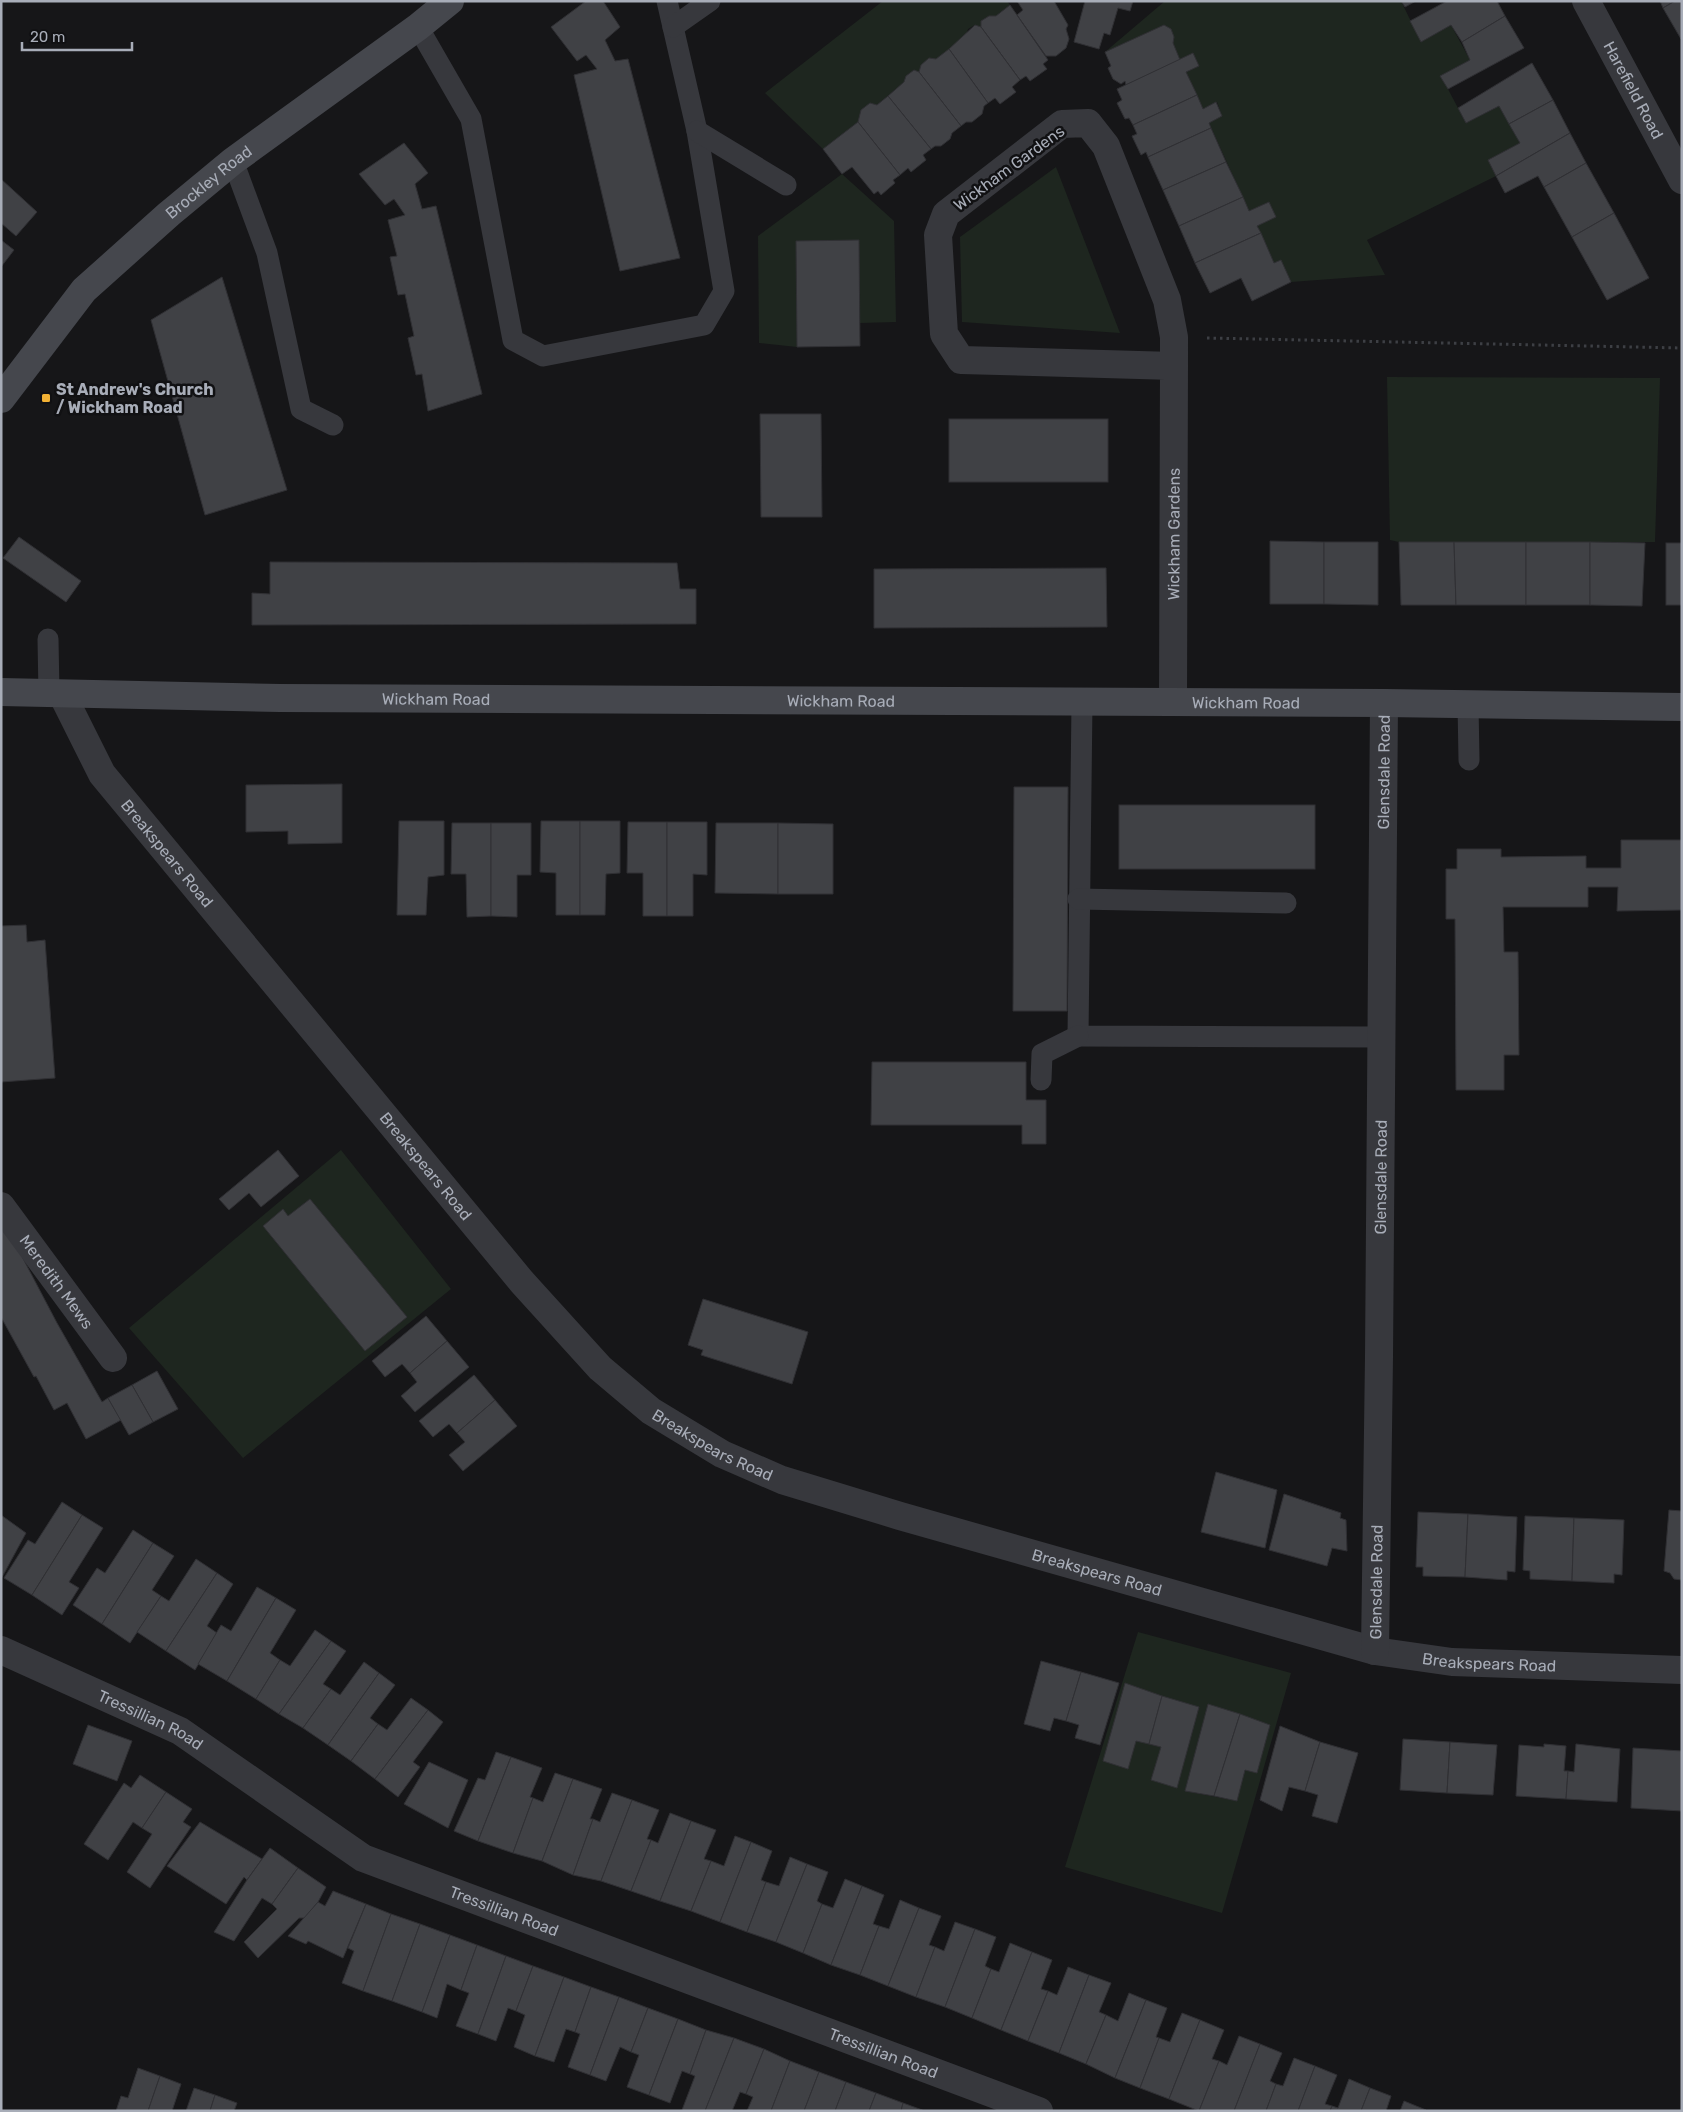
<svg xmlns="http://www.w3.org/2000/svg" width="1683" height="2112" viewBox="0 0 1683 2112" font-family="Rubik,sans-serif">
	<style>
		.green { fill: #1e261f; fill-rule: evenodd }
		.building { fill: #404145; stroke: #303034 }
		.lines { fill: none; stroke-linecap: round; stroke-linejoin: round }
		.path { stroke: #3d3f44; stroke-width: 3; stroke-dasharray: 2.5 4; stroke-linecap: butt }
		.lane { stroke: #37383d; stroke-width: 21 }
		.street { stroke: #37383d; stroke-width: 28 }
		.secondary { stroke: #45474d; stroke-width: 28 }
		.poi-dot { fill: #f2b134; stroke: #111113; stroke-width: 2 }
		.labels { text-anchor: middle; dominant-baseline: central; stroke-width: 5; stroke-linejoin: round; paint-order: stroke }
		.street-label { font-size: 16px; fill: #a8adb8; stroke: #111113 }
		.poi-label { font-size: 16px; font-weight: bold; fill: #a8adb8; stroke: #111113; text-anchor: start }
	</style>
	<rect width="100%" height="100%" fill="#161618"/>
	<g class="green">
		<path d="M883 1H1007L1010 5 996 16H989L981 21V27L975 25 968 29C966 42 930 64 919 72L914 70 906 76 904 82 877 105 870 103 858 122 823 149 765 93Z"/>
		<path d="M1165 1H1401L1421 42 1451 25 1470 60 1441 76 1466 123 1499 106 1520 143 1488 160 1496 176 1367 240 1385 275 1291 282 1281 261 1274 263 1257 226 1269 202 1249 211 1209 123 1222 116 1217 102 1203 109 1186 72 1199 66 1193 54 1180 60C1178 55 1175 50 1173 45 1171 34 1176 32 1164 25L1105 52Z"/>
		<path d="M1056 167 1120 333 962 322 960 237Z"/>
		<path d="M842 174 894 221 896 322 860 323 859 240 796 241 797 347 759 343 758 236Z"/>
		<path d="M1387 377 1660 378 1655 542H1399L1390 540Z"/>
		<path d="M341 1150 451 1289 243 1458 129 1328ZM310 1199 407 1317 365 1351 263 1226 283 1209 288 1216Z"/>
		<path d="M1138 1632 1291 1673 1222 1913 1065 1867ZM1208 1704 1270 1725 1257 1773 1245 1770 1237 1801 1185 1791Z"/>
	</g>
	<g class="building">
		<path d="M586 1H603L620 27 605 40 615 61 628 59 680 258 620 271 574 75 597 69 586 55 577 61 551 27Z"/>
		<path d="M1017 1H1054L1068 25 1066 29 1069 39 1066 48 1056 56H1046L1017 15 1023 10Z"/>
		<path d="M1085 1H1133L1130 11 1118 8 1110 35 1104 33 1099 49 1074 42Z"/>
		<path d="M1401 1H1416L1405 7Z"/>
		<path d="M1447 1H1497L1505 16 1462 42 1451 25 1421 42 1410 21Z"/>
		<path d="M1660 1H1675L1663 8Z"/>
		<path d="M1675 1H1682L1681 39 1663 8Z"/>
		<path d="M1010 5 1048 60 1043 64 1047 69 1030 81 1026 76 1020 80 981 27V21L989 16H996Z"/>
		<path d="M1505 16 1524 48 1448 89 1440 76 1470 60 1462 42Z"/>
		<path d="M975 25 981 27 1020 80 1012 87 1016 92 1000 104 995 98 988 103 949 49Z"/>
		<path d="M1164 25 1171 29 1174 37 1173 43 1180 60 1126 85 1125 81 1121 84 1113 79 1108 68 1111 66 1105 52Z"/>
		<path d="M949 49 988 103 984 106 982 114 972 122H966L961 126 919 72 921 65 929 58 936 59Z"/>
		<path d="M1193 53 1199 66 1186 72 1197 95 1133 125 1129 118 1125 119 1117 103 1122 100 1117 89Z"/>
		<path d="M1532 63 1553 100 1509 124 1499 106 1466 123 1458 108Z"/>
		<path d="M914 70 919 72 961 126 952 133 950 139 941 146H935L931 149 888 96 904 82 906 76Z"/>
		<path d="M1197 95 1203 109 1216 102 1222 116 1209 123 1211 128 1148 157 1146 152 1141 155 1132 136 1137 134 1133 125Z"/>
		<path d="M888 96 931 149 923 155 926 160 911 172 908 168 900 175 858 122 861 110 870 103 877 105Z"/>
		<path d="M1553 100 1570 133 1496 176 1488 160 1520 143 1509 124Z"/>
		<path d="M858 122 900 175 893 180 895 183 881 195 878 191 874 194 852 167 842 174 823 149Z"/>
		<path d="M1211 128 1226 162 1163 190 1148 157Z"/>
		<path d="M1570 133 1586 163 1544 187 1538 176 1505 193 1496 176Z"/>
		<path d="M404 143 428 173 415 184 422 209 436 206 482 394 428 411 422 374 416 375 408 338 414 336 405 294 398 295 390 257 397 256 388 220 405 215 394 199 385 205 359 174Z"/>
		<path d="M1226 162 1243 197 1179 226 1163 190Z"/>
		<path d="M1586 163 1614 213 1572 237 1544 187Z"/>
		<path d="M1 179 37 212 16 236 1 223Z"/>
		<path d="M1243 197 1249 211 1269 202 1276 217 1257 226 1261 233 1195 263 1179 226Z"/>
		<path d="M1614 213 1649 278 1607 300 1572 237Z"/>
		<path d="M1261 233 1274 263 1281 260 1291 282 1252 301 1241 278 1210 293 1195 263Z"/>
		<path d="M1 240 14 250 1 267Z"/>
		<path d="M859 240 860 346 797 347 796 241Z"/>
		<path d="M222 277 287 490 205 515 151 320Z"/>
		<path d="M760 414H821L822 517H761Z"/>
		<rect x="949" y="419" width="159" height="63"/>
		<path d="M19 537 81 581 66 602 3 558Z"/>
		<path d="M1270 541 1324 542V604H1270Z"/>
		<path d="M1324 542H1378V605L1324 604Z"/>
		<path d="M1399 542H1454L1456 605H1401Z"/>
		<path d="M1454 542H1526V605H1456Z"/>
		<rect x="1526" y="542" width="64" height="63"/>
		<path d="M1590 542 1645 543 1642 606 1590 605Z"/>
		<rect x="1666" y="543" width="16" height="62"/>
		<path d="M270 562 677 563 680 589H696V624L252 625V593L270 594Z"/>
		<path d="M1106 568 1107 627 874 628V569Z"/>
		<path d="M342 784V843L288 844V831L246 832V785Z"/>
		<path d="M1014 787H1068L1067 1011H1013Z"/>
		<rect x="1119" y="805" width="196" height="64"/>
		<path d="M399 821H444V875L428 877 426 915H397Z"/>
		<path d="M541 821H580V915H556V873L540 872Z"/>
		<path d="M580 821H620V873L606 874 605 915H580Z"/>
		<path d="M628 822H667V916H643V873H627Z"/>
		<path d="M667 822H707V875L693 874V916H667Z"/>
		<path d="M452 823H491V916L467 917 466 874H451Z"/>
		<path d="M491 823H531V875H517V917L491 916Z"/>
		<path d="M716 823H778V894L715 893Z"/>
		<path d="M778 823 833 824V894H778Z"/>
		<path d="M1621 840H1682V910L1617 911 1618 887H1588V907H1503L1504 952H1518L1519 1055H1504V1090H1456L1455 919H1446V869H1457V849H1501V857L1586 856V868H1621Z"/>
		<path d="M26 925 27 942 45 940 55 1078 1 1082V926Z"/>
		<path d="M872 1062H1026V1100H1046V1144H1022V1125H871Z"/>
		<path d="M278 1150 299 1176 261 1207 249 1193 229 1210 219 1199Z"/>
		<path d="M310 1199 407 1317 365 1351 263 1226 283 1209 288 1216Z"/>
		<path d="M7 1228 57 1323 102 1402 108 1398 121 1420 86 1439 67 1403 54 1410 36 1376 34 1377 1 1317V1231Z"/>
		<path d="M703 1299 808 1332 792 1384 701 1355 703 1350 688 1345Z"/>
		<path d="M426 1316 447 1341 410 1373 402 1364 385 1377 372 1361Z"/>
		<path d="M447 1341 469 1367 415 1412 401 1396 417 1382 410 1373Z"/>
		<path d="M157 1371 178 1409 153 1422 132 1385Z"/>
		<path d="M474 1375 495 1400 457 1433 449 1424 433 1437 419 1421Z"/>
		<path d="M132 1385 153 1422 129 1435 108 1398Z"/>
		<path d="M495 1400 517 1426 463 1471 449 1455 465 1442 457 1433Z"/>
		<path d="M1216 1472 1277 1490 1265 1548 1201 1532Z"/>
		<path d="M1284 1494 1341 1513 1340 1518 1346 1520 1347 1551 1332 1548 1327 1566 1269 1550Z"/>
		<path d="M62 1502 82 1515 32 1595 4 1578 28 1540 35 1544Z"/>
		<path d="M1669 1510 1682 1511V1580L1674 1579 1670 1573 1664 1571Z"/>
		<path d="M1418 1512 1468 1514 1465 1577 1423 1576V1567H1416Z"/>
		<path d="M1468 1514 1517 1517 1515 1572 1507 1571V1580L1465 1577Z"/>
		<path d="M1 1515 26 1533 1 1579Z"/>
		<path d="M82 1515 103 1528 69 1582 79 1588 62 1615 32 1595Z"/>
		<path d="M1525 1516 1574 1518 1572 1581 1530 1579V1571L1523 1570Z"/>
		<path d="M1574 1518 1624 1520 1622 1575 1614 1574V1583L1572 1581Z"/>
		<path d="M133 1530 153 1543 102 1624 73 1605 97 1568 105 1573Z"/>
		<path d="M153 1543 174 1556 152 1590 161 1596 130 1643 102 1624Z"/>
		<path d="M196 1559 217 1573 166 1651 137 1632 161 1596 169 1601Z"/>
		<path d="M217 1573 233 1584 207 1626 217 1633 195 1670 166 1651Z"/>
		<path d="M257 1587 276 1598 227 1681 198 1664 221 1625 231 1631Z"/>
		<path d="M276 1598 296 1610 270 1653 280 1660 256 1699 227 1681Z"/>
		<path d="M315 1630 331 1641 279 1714 256 1699 280 1660 290 1666Z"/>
		<path d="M331 1641 346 1651 323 1684 331 1689 303 1728 279 1714Z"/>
		<path d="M1041 1661 1081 1672 1066 1721 1054 1718 1050 1731 1024 1724Z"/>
		<path d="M364 1662 379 1673 328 1745 303 1728 331 1689 340 1695Z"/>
		<path d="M1081 1672 1119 1683 1100 1745 1075 1738 1079 1725 1066 1721Z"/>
		<path d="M379 1673 395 1685 370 1718 378 1724 351 1761 328 1745Z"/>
		<path d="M1125 1683 1162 1696 1149 1744 1136 1741 1128 1769 1103 1761Z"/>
		<path d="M1162 1696 1199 1707 1177 1788 1151 1780 1161 1747 1149 1744Z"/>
		<path d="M411 1698 428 1710 375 1779 351 1761 378 1724 387 1730Z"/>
		<path d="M1208 1704 1240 1714 1214 1796 1185 1791Z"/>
		<path d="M428 1710 443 1722 413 1762 420 1767 398 1797 375 1779Z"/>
		<path d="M1240 1714 1270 1725 1257 1773 1245 1770 1237 1801 1214 1796Z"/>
		<path d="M88 1725 132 1741 117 1781 73 1764Z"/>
		<path d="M1280 1726 1320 1742 1305 1791 1289 1787 1282 1811 1260 1800Z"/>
		<path d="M1403 1739 1450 1742 1447 1793 1400 1790Z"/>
		<path d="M1320 1742 1358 1753 1337 1823 1312 1816 1318 1795 1305 1791Z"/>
		<path d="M1450 1742 1497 1745 1493 1795 1447 1793Z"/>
		<path d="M1544 1744 1566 1746 1564 1771H1568L1566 1799 1516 1796 1519 1745 1544 1747Z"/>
		<path d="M1576 1744 1620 1749 1617 1802 1566 1799 1568 1771 1574 1772Z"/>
		<path d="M1633 1748 1682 1751V1811L1631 1808Z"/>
		<path d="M496 1752 511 1757 478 1841 454 1831 478 1778 485 1780Z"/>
		<path d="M511 1757 542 1768 530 1797 533 1798 513 1853 478 1841Z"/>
		<path d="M429 1762 468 1780 448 1828 404 1804Z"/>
		<path d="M555 1773 573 1779 542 1861 513 1853 533 1798 543 1802Z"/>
		<path d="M140 1775 166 1792 142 1828 133 1822 108 1860 84 1844 124 1783 131 1788Z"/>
		<path d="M573 1779 602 1789 590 1819H593L573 1875 542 1861Z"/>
		<path d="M166 1792 192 1809 183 1822 191 1827 150 1888 127 1872 152 1834 142 1828Z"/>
		<path d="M612 1793 632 1800 601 1881 573 1875 593 1819 600 1822Z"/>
		<path d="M632 1800 659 1810 647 1839 651 1840 631 1891 601 1881Z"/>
		<path d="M670 1813 691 1821 660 1901 631 1891 651 1840 658 1843Z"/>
		<path d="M691 1821 716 1830 704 1859 711 1861 691 1911 660 1901Z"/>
		<path d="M200 1822 262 1859 247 1880 244 1877 226 1904 167 1866Z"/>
		<path d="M735 1836 751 1842 720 1922 691 1911 711 1861 724 1866Z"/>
		<path d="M751 1842 772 1851 761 1880 766 1882 747 1932 720 1922Z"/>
		<path d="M270 1848 298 1868 272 1904 262 1898 234 1941 214 1932 247 1880Z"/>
		<path d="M790 1857 807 1864 776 1942 747 1932 766 1882 779 1886Z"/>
		<path d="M807 1864 828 1872 817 1901 822 1904 803 1953 776 1942Z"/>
		<path d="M298 1868 326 1887 318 1902 305 1918H299L258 1958 244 1942 277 1909 272 1904Z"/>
		<path d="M845 1879 862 1886 831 1965 803 1953 822 1904 833 1908Z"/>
		<path d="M862 1886 884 1895 873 1924 879 1926 860 1975 831 1965Z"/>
		<path d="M333 1891 366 1904 343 1958 308 1941 306 1944 288 1936 318 1902 325 1906Z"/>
		<path d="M900 1900 919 1908 888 1986 860 1975 879 1926 889 1929Z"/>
		<path d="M366 1904 391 1914 363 1991 342 1983 354 1951 348 1948Z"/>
		<path d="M919 1908 941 1916 929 1945 935 1947 916 1997 888 1986Z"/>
		<path d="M391 1914 420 1924 392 2001 363 1991Z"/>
		<path d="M955 1922 975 1929 945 2007 916 1997 935 1947 944 1951Z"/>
		<path d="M420 1924 450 1935 422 2012 392 2001Z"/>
		<path d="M975 1929 996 1937 985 1966 991 1969 972 2018 945 2007Z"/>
		<path d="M450 1935 477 1945 461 1990 447 1984 437 2018 422 2012Z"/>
		<path d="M1010 1943 1032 1952 1001 2030 972 2018 991 1969 999 1972Z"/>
		<path d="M477 1945 506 1956 478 2034 456 2026 469 1993 461 1990Z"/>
		<path d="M1032 1952 1052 1960 1041 1989 1048 1991 1028 2041 1001 2030Z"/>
		<path d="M506 1956 533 1966 516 2011 508 2008 496 2041 478 2034Z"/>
		<path d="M533 1966 564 1977 535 2056 514 2047 525 2015 516 2011Z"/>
		<path d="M1068 1967 1089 1975 1059 2053 1028 2041 1048 1991 1057 1995Z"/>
		<path d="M1089 1975 1111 1983 1099 2012 1106 2015 1086 2064 1059 2053Z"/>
		<path d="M564 1977 591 1987 575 2032 566 2029 554 2062 535 2056Z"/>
		<path d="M591 1987 619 1997 590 2075 568 2067 580 2034 575 2032Z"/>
		<path d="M1129 1993 1146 2000 1115 2078 1086 2064 1106 2015 1118 2021Z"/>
		<path d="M619 1997 648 2008 631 2052 620 2047 606 2081 590 2075Z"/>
		<path d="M1146 2000 1167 2008 1156 2037 1159 2038 1140 2088 1115 2078Z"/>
		<path d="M648 2008 678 2019 649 2095 627 2087 639 2055 631 2052Z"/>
		<path d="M1182 2013 1200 2020 1169 2099 1140 2088 1159 2038 1170 2042Z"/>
		<path d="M678 2019 706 2030 690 2074 682 2071 670 2103 649 2095Z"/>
		<path d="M1200 2020 1224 2030 1212 2059 1219 2061 1199 2111 1169 2099Z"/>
		<path d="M706 2030 734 2038 705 2111H685L682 2110 695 2076 690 2074Z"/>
		<path d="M1239 2036 1260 2044 1234 2111H1199L1219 2061 1227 2065Z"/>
		<path d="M734 2038 764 2049 746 2094 740 2092 732 2111H705Z"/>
		<path d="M1260 2044 1282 2053 1270 2081 1276 2084 1266 2111H1234Z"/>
		<path d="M764 2049 790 2061 771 2111H747L753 2097 746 2094Z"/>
		<path d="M1294 2058 1315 2066 1298 2111H1266L1276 2084 1283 2086Z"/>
		<path d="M790 2061 819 2072 804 2111H771Z"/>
		<path d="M1315 2066 1337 2075 1325 2104 1332 2106 1330 2111H1298Z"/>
		<path d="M138 2068 160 2076 148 2111H116L121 2096 128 2098Z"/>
		<path d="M819 2072 846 2082 835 2111H804Z"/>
		<path d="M160 2076 181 2084 172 2111H148Z"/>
		<path d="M1349 2079 1370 2088 1361 2111H1330L1332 2106 1338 2108Z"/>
		<path d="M846 2082 876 2093 869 2111H835Z"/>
		<path d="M194 2088 215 2095 210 2111H186Z"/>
		<path d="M1370 2088 1391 2096 1386 2111H1361Z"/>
		<path d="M876 2093 903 2103 901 2111H869Z"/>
		<path d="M215 2095 237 2103 234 2111H210Z"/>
		<path d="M1404 2101 1426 2110 1425 2111H1400Z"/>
		<path d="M903 2103 925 2111H901Z"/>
	</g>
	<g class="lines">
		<path class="path" d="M1207 338 1682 348"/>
		<g class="lane">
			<path d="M418 27 471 119 513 340 543 356 704 325 724 291 697 131 667 1"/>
			<path d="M673 27 710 1"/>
			<path d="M697 131 786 185"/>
			<path d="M233 161 267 253 301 409 333 425"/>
			<path d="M48 639 49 694"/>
			<path d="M1082 703 1078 1036 1381 1037"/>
			<path d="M1468 704 1469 760"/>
			<path d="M1078 899 1286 903"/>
			<path d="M1041 1080 1042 1054 1078 1036"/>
		</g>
		<g class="street">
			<path id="s1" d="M1586 1 1682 180"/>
			<path id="s2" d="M62 694 102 774 522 1282 600 1368 651 1411 722 1454 782 1480 900 1516 1375 1651 1452 1662 1682 1670"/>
			<path id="s3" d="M1173 702 1174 366V337L1167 300 1106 146 1088 123 1062 124 946 214 938 235 944 334 961 360 1174 366"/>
			<path id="s4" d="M1 1206 113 1358"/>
			<path id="s5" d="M1 1650 180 1731 363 1858 1039 2111"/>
			<path id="s6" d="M1375 1651 1379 1357 1384 703"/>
		</g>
		<g class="secondary">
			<path id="s7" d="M1 399 84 290 169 214 233 161 418 27 450 1"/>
			<path id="s8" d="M1 692 280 698 1384 703 1682 707"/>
		</g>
	</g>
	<rect class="poi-dot" x="41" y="393" width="10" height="10" rx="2.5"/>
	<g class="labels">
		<g class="street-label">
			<text stroke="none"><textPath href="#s1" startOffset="101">Harefield Road</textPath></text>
			<text transform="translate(1009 168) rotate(-36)">Wickham Gardens</text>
			<text stroke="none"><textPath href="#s7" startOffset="302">Brockley Road</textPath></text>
			<text stroke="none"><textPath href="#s3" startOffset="168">Wickham Gardens</textPath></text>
			<text stroke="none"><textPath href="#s8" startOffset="435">Wickham Road</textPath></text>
			<text stroke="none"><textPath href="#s8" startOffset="840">Wickham Road</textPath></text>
			<text stroke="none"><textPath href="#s8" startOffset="1245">Wickham Road</textPath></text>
			<text stroke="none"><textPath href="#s6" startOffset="879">Glensdale Road</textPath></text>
			<text stroke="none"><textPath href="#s2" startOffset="192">Breakspears Road</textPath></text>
			<text stroke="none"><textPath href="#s2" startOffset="598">Breakspears Road</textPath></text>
			<text stroke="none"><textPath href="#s6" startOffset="474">Glensdale Road</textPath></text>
			<text stroke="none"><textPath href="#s4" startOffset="94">Meredith Mews</textPath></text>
			<text stroke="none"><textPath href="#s2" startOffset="1002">Breakspears Road</textPath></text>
			<text stroke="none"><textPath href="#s2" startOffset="1408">Breakspears Road</textPath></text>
			<text stroke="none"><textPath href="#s6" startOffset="69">Glensdale Road</textPath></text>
			<text stroke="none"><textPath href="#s2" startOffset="1812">Breakspears Road</textPath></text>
			<text stroke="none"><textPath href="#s5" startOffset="165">Tressillian Road</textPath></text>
			<text stroke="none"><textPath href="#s5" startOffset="570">Tressillian Road</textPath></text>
			<text stroke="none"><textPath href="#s5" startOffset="975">Tressillian Road</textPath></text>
		</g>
		<g class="poi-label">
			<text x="56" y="389">St Andrew's Church<tspan x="56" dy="18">/ Wickham Road</tspan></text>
		</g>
	</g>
	<rect width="1683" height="2112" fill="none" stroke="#a8adb8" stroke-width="5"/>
	<path d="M22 42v8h110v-8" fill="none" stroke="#a8adb8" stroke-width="2.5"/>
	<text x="30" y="42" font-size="15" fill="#a8adb8" stroke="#111113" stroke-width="4" paint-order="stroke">20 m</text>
</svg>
